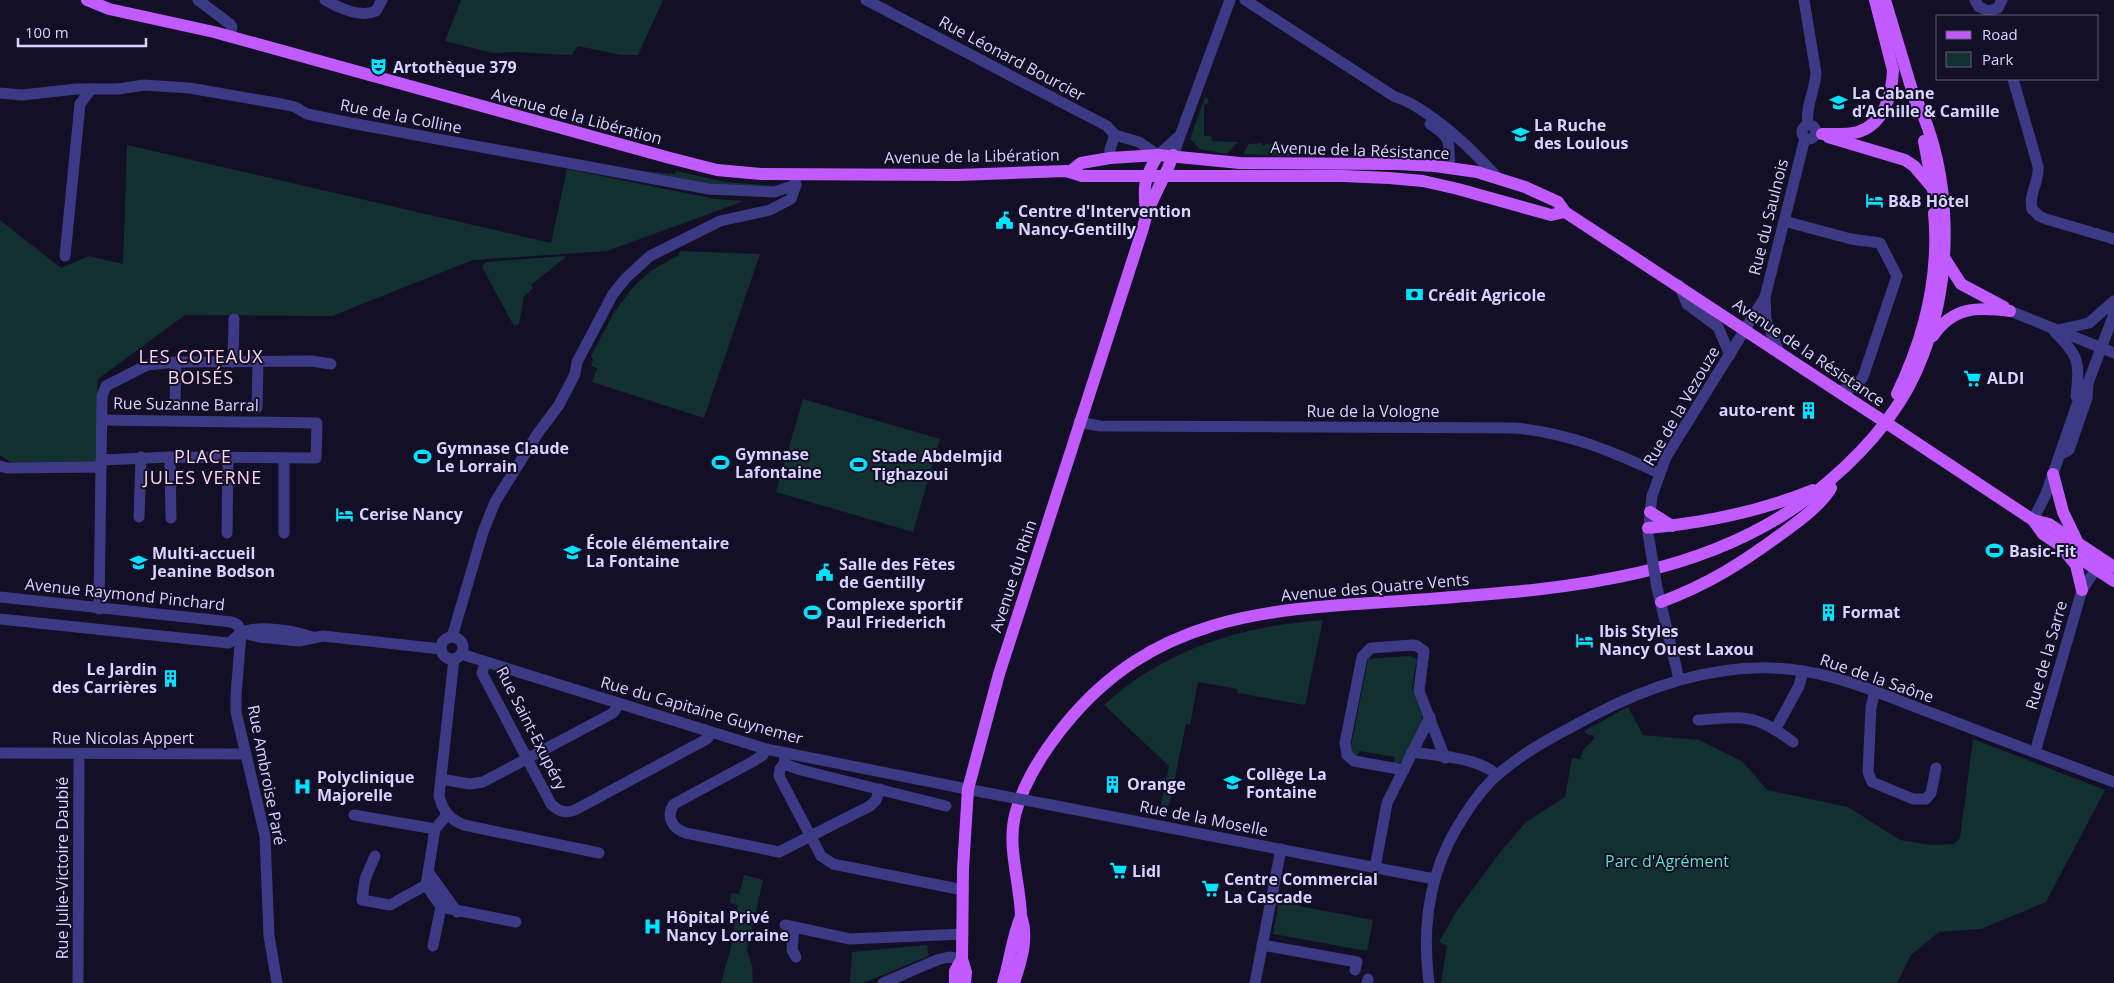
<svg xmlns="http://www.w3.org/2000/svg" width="2114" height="983" viewBox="0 0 2114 983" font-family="'Open Sans',sans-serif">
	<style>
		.green { fill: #12302f }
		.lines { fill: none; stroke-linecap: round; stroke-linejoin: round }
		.minor { stroke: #3d3a85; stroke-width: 11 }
		.major { stroke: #c25bff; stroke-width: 12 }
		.minor-bridge { stroke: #3d3a85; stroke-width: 11 }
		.major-bridge { stroke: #c25bff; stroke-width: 12 }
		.labels { text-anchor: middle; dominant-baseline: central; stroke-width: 4; stroke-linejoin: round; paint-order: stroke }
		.street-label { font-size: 16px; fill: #d9d4ff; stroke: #130f26 }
		.poi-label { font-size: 16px; font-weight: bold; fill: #d9d4ff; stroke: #130f26; text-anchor: start }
		.park-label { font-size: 16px; fill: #5fe0c0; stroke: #130f26 }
		.neighbourhood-label { font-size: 18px; letter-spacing: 1px; fill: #ffd6f0; stroke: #130f26 }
	</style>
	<rect width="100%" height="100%" fill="#130f26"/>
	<g class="green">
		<path d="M461 0H663L638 55H621L578 46 572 55 516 52 493 53 445 41Z"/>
		<path d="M1205 97 1207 98 1209 103 1204 105V136H1211L1212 141 1238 142 1227 154 1200 149 1190 139Z"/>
		<path d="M1262 143V145L1264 146 1265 144 1279 143 1290 154 1289 156 1243 154 1249 144Z"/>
		<path d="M127 145 551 243 567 169 715 199 744 201 607 251 473 260 332 316 185 315 98 379 95 463 10 462 0 455V220L61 268 89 256 123 264Z"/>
		<path d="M643 171 675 174 676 171 725 182 775 186H724Z"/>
		<path d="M682 251 760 254 704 418 592 382 597 368 591 366 593 360 591 356 613 314 634 286 652 270 679 255V253Z"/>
		<path d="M567 256 531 285 533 288 524 297 519 324 514 326 482 267 486 262Z"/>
		<path d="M803 399 940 439 913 532 776 492Z"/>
		<path d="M1323 620 1305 705 1238 693 1237 689 1198 682 1190 725 1186 724 1169 806 1161 805 1169 766 1104 705C1165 649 1242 626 1323 620Z"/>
		<path d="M1410 656 1417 659 1412 688 1422 715V722L1403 760 1399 763H1394L1395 757 1359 751 1357 757 1350 751 1368 659Z"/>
		<path d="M1628 707 1643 735 1699 740 1743 762 1767 790 1848 807 1900 840 1932 845 1954 844 1960 838 1973 739 2105 790 2046 902 1981 929 1939 932 1911 955 1897 983H1441L1447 946 1439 942 1456 912 1501 851 1526 822 1565 797 1572 758 1580 759 1583 750 1594 739 1593 735H1588L1584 731Z"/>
		<path d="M744 875 763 880 747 950 752 966 753 983H721L731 947 738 905 730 903 731 893 739 894Z"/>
		<path d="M1280 893 1300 897 1299 906 1373 920 1367 951 1273 934Z"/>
		<path d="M927 945 929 956 863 983H850L852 952Z"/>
	</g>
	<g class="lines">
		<g class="minor">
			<path d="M198 0 230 24 232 27 230 37"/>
			<path d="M325 0C339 8 361 18 376 11L382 0"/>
			<path d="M866 0 1107 126 1115 135"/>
			<path d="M1245 0 1395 97C1407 100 1416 106 1426 113 1454 132 1475 153 1498 178"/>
			<path d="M1804 0 1816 73C1815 90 1805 108 1808 124"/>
			<path d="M1975 0 1979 7 1989 11 1998 8 2002 0"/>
			<path d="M2013 79 2038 166C2040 181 2028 194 2032 209L2039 216 2046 219 2114 239"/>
			<path d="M0 93 22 95 77 89H118L144 85 189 88 282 104 295 107 307 114 351 123 709 189 774 192 796 185"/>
			<path d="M1430 124C1455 141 1447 141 1450 168"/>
			<circle cx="1809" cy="132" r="7"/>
			<path d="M1115 135 1139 142 1158 155 1178 137"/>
			<path d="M1173 155 1230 0"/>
			<path d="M1110 158V149L1115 135"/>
			<path d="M1784 221 1851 239 1880 243 1897 276 1863 377 1856 386 1839 391"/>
			<path d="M65 256 80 104 91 89"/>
			<path d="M1679 285 1687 304 1718 327 1730 355"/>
			<path d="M1765 298 1766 320 1779 352"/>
			<path d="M2010 311 2114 353"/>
			<path d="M2058 330 2089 323 2114 301"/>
			<path d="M2054 331C2079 357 2080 360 2076 396"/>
			<path d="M233 362 234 319"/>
			<path d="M175 406 176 362"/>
			<path d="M257 408 258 363"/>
			<path d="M1079 422 1100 426 1515 428C1569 433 1611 451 1659 473"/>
			<path d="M2061 454 2069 450 2087 398 2088 383 2114 314"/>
			<path d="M170 457 171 518"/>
			<path d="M101 460 170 457 316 458 317 423 102 420"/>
			<path d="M101 465 102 396 106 386 147 365 176 362 311 361 331 364"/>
			<path d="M0 466 7 468 101 467 99 609"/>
			<path d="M139 517 141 457"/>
			<path d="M2033 520 2046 494 2082 390 2088 383"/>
			<path d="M227 533 228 457"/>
			<path d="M284 533V458"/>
			<path d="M1648 535 1652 496 1666 457 1765 297 1805 138"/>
			<path d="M1657 588 1679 679"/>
			<path d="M0 597 232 622 238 625 241 633"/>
			<path d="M0 619 228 643C234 641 236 636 241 633 256 624 296 631 312 637"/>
			<path d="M241 633 236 695V712L265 836 269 936 277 983"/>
			<path d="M244 633 259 637 299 641 323 636 441 649"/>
			<path d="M452 637 483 532 495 502 538 433 559 405 575 374 577 362 613 294 626 278 650 256 720 221 770 210 791 199 796 185 795 181"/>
			<circle cx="452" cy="648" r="11"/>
			<path d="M461 654 766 749 982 792"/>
			<path d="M454 659 439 796C443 811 449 819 464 825L599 853"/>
			<path d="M485 663 482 673 551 804C558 811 565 814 575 810L705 740 708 738 710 732"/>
			<path d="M1875 691 1871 707 1868 772 1872 782 1913 799H1926L1931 793 1936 768"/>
			<path d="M1698 720C1719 719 1743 714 1762 723 1773 727 1783 735 1793 742"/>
			<path d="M1775 730 1799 686 1803 671"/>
			<path d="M766 749 763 755 752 762 674 804C665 817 673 829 686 833L779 852 870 806 876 800 880 789"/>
			<path d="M1412 752C1437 756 1479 757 1497 775"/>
			<path d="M2035 752 2082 590 2096 569"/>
			<path d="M0 753 245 754"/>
			<path d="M785 758 784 764 801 770 946 806"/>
			<path d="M784 764 780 769 779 776 821 856 833 864 963 890"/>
			<path d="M1404 770 1354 761 1347 755 1345 743 1362 657 1371 648 1412 645 1417 646 1424 651 1419 691 1445 758"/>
			<path d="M441 779 470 784 483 782 613 713 619 704"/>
			<path d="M1046 804 1434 879"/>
			<path d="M354 815 435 829"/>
			<path d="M447 815 435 829 426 885 441 907 516 922"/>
			<path d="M375 856 365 879 362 900 390 905 426 885"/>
			<path d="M1375 868 1387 803 1430 717"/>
			<path d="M429 873 457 912"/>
			<path d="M785 925 850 939 963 934"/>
			<path d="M794 927 792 950 796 957"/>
			<path d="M1262 945 1357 962 1355 970"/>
			<path d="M433 946 441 907"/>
			<path d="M78 983 79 754"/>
			<path d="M883 983 937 960 949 957 962 959"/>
			<path d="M1255 983 1281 849"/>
			<path d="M1367 983 1368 979"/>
			<path d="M1429 983C1421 923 1430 867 1464 816 1474 800 1486 784 1501 772 1528 749 1560 733 1592 716 1657 682 1729 659 1803 671 1848 678 1891 698 1934 714 1994 737 2054 760 2114 782"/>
		</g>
		<g class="major">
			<path d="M87 0 109 9 214 32 670 158 717 170 761 174 958 175 1066 171 1082 176H1343L1389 178 1423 181 1458 189 1551 215 1565 212"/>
			<path d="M1885 0 1917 107"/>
			<path d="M1822 134C1833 134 1847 135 1858 132 1884 124 1892 95 1893 70L1875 0"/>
			<path d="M1828 137 1905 160 1914 166 1931 186"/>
			<path d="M1924 141 1933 190"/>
			<path d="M1071 171 1081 163 1110 158 1158 155 1240 163 1398 164 1435 166 1477 172 1525 187 1558 202 1565 212 1848 398"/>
			<path d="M1146 213C1143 186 1144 178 1158 155"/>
			<path d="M1945 259 1961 284 2004 307"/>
			<path d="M1933 336C1953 306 1979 307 2010 311"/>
			<path d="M1897 394C1925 336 1940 277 1934 213"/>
			<path d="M1885 422 2033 520 2049 524 2114 567"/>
			<path d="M2053 474 2063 512 2077 541"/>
			<path d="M1650 512 1672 526"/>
			<path d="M2033 520 2043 534 2114 581"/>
			<path d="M1648 528C1704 523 1761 511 1813 490"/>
			<path d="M2067 554 2076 565 2082 590"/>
			<path d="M1661 602C1709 584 1742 563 1784 532 1800 520 1820 506 1831 488"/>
			<path d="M955 983V971L962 959"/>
			<path d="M965 983 966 972 962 959 963 869 968 789 999 674 1143 228C1148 202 1165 180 1173 155"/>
			<path d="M1003 983C1010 961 1012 937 1021 916"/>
			<path d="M1014 983C1021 961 1029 938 1021 916 1020 882 1007 848 1015 815 1023 783 1044 751 1064 726 1158 609 1279 609 1415 600 1559 589 1714 581 1828 482 1868 448 1905 405 1923 355 1953 277 1953 175 1916 99"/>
		</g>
		<g class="minor-bridge">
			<path d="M1649 539 1657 588"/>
			<path d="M982 792 1046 804"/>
		</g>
		<path class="major-bridge" d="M1848 398 1885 422"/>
	</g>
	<defs>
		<symbol id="theatre-bare" viewBox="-9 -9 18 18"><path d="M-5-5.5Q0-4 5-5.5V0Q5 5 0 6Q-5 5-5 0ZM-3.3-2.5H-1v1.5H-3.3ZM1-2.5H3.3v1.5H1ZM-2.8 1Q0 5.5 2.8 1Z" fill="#00e5ff" stroke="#130f26" stroke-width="2.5" paint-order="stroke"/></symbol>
		<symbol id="school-bare" viewBox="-9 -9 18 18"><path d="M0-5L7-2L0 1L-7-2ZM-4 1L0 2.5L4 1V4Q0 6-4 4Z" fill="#00e5ff" stroke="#130f26" stroke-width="2.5" paint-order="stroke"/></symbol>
		<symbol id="hotel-bare" viewBox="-9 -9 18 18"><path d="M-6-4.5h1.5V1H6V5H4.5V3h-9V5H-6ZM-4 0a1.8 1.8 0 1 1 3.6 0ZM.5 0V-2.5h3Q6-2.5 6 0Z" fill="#00e5ff" stroke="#130f26" stroke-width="2.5" paint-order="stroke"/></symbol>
		<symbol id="civic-bare" viewBox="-9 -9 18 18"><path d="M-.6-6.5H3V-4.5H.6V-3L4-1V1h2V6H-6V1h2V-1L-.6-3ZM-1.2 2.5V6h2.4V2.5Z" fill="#00e5ff" stroke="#130f26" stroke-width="2.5" paint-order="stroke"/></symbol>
		<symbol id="bank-bare" viewBox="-9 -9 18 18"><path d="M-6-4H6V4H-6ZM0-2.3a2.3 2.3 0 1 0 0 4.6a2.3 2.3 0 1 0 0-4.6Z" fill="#00e5ff" stroke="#130f26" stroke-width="2.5" paint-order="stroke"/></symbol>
		<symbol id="supermarket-bare" viewBox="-9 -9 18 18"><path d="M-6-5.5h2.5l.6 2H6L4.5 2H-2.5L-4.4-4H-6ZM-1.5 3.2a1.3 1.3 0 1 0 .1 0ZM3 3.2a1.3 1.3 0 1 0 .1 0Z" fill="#00e5ff" stroke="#130f26" stroke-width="2.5" paint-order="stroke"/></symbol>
		<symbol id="building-bare" viewBox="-9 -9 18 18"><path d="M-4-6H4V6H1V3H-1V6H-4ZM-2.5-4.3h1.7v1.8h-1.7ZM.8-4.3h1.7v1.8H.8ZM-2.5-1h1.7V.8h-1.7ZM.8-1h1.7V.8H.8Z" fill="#00e5ff" stroke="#130f26" stroke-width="2.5" paint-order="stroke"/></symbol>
		<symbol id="stadium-bare" viewBox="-9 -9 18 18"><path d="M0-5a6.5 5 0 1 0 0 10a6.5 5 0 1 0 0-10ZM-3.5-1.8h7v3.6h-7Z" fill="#00e5ff" stroke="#130f26" stroke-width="2.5" paint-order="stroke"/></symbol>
		<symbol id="hospital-bare" viewBox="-9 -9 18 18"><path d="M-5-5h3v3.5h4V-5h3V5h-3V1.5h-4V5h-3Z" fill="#00e5ff" stroke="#130f26" stroke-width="2.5" paint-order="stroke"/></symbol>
	</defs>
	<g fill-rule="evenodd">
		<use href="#theatre-bare" x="366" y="54" width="25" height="25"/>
		<use href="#school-bare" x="1826" y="90" width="25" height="25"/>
		<use href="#school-bare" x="1508" y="122" width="25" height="25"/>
		<use href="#hotel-bare" x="1862" y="188" width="25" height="25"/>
		<use href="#civic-bare" x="992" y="208" width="25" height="25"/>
		<use href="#bank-bare" x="1402" y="282" width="25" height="25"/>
		<use href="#supermarket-bare" x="1960" y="366" width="25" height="25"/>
		<use href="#building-bare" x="1796" y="398" width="25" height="25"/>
		<use href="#stadium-bare" x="410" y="444" width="25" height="25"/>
		<use href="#stadium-bare" x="708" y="450" width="25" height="25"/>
		<use href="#stadium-bare" x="846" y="452" width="25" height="25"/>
		<use href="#hotel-bare" x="332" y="502" width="25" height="25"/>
		<use href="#stadium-bare" x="1982" y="538" width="25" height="25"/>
		<use href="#school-bare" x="560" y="540" width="25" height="25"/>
		<use href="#school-bare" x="126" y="550" width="25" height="25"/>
		<use href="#civic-bare" x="812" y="560" width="25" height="25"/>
		<use href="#building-bare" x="1816" y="600" width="25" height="25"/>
		<use href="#stadium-bare" x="800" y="600" width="25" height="25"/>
		<use href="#hotel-bare" x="1572" y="628" width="25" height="25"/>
		<use href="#building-bare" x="158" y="666" width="25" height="25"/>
		<use href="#school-bare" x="1220" y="770" width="25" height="25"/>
		<use href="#building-bare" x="1100" y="772" width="25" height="25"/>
		<use href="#hospital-bare" x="290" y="774" width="25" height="25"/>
		<use href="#supermarket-bare" x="1106" y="858" width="25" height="25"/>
		<use href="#supermarket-bare" x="1198" y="876" width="25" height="25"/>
		<use href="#hospital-bare" x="640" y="914" width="25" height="25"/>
	</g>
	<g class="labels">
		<g class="street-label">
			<text transform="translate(1012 58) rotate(28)">Rue Léonard Bourcier</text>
			<text transform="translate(401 116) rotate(11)">Rue de la Colline</text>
			<text transform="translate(577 116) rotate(15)">Avenue de la Libération</text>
			<text transform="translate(1360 150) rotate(2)">Avenue de la Résistance</text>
			<text transform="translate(972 156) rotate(-1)">Avenue de la Libération</text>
			<text transform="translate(1768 217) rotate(-76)">Rue du Saulnois</text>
			<text transform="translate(1809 352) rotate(34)">Avenue de la Résistance</text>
			<text transform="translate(186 404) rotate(1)">Rue Suzanne Barral</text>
			<text transform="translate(1681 406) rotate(-60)">Rue de la Vezouze</text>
			<text x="1373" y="411">Rue de la Vologne</text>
			<text transform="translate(1013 576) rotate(-72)">Avenue du Rhin</text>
			<text transform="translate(1375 587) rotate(-5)">Avenue des Quatre Vents</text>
			<text transform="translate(125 594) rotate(6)">Avenue Raymond Pinchard</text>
			<text transform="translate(2046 655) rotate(-74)">Rue de la Sarre</text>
			<text transform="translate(1877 678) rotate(19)">Rue de la Saône</text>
			<text transform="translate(702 710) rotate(16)">Rue du Capitaine Guynemer</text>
			<text transform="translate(532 728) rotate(63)">Rue Saint-Exupéry</text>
			<text x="123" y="738">Rue Nicolas Appert</text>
			<text transform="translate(267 775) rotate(79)">Rue Ambroise Paré</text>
			<text transform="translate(1204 818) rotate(11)">Rue de la Moselle</text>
			<text transform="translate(62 868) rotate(-90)">Rue Julie-Victoire Daubié</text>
		</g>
		<g class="poi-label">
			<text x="393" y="67">Artothèque 379</text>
			<text x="1852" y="93">La Cabane<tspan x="1852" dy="18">d’Achille &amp; Camille</tspan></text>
			<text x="1534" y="125">La Ruche<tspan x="1534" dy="18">des Loulous</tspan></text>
			<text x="1888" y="201">B&amp;B Hôtel</text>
			<text x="1018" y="211">Centre d'Intervention<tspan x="1018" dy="18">Nancy-Gentilly</tspan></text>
			<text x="1428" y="295">Crédit Agricole</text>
			<text x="1987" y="378">ALDI</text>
			<text x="1795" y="410" text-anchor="end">auto-rent</text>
			<text x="436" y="448">Gymnase Claude<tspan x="436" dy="18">Le Lorrain</tspan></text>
			<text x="735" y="454">Gymnase<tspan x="735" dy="18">Lafontaine</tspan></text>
			<text x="872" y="456">Stade Abdelmjid<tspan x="872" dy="18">Tighazoui</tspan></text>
			<text x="359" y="514">Cerise Nancy</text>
			<text x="586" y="543">École élémentaire<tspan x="586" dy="18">La Fontaine</tspan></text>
			<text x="2009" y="551">Basic-Fit</text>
			<text x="152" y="553">Multi-accueil<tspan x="152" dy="18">Jeanine Bodson</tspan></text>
			<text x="839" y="564">Salle des Fêtes<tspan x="839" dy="18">de Gentilly</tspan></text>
			<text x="826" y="604">Complexe sportif<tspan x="826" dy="18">Paul Friederich</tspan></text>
			<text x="1842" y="612">Format</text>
			<text x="1599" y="631">Ibis Styles<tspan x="1599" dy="18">Nancy Ouest Laxou</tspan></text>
			<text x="157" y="669" text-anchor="end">Le Jardin<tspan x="157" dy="18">des Carrières</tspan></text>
			<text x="1246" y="774">Collège La<tspan x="1246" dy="18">Fontaine</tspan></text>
			<text x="317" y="777">Polyclinique<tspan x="317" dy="18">Majorelle</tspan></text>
			<text x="1127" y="784">Orange</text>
			<text x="1132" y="871">Lidl</text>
			<text x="1224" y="879">Centre Commercial<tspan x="1224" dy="18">La Cascade</tspan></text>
			<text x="666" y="917">Hôpital Privé<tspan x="666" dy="18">Nancy Lorraine</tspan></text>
		</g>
		<g class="park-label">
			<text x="1667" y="861">Parc d'Agrément</text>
		</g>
		<g class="neighbourhood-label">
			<text x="201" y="356">LES COTEAUX<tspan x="201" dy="21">BOISÉS</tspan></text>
			<text x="203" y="456">PLACE<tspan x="203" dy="21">JULES VERNE</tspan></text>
		</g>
	</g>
	<rect x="1936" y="15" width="162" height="65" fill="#130f26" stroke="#625e7d"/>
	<rect x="1946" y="31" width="25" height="8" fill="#c25bff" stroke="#625e7d"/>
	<text x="1982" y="40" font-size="15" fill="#d9d4ff">Road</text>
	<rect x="1946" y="52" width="25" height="15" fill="#12302f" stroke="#625e7d"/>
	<text x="1982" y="65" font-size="15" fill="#d9d4ff">Park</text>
	<path d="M18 38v8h128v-8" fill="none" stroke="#d9d4ff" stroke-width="2.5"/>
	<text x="25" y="38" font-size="15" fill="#d9d4ff" stroke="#130f26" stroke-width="4" paint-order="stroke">100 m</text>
</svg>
